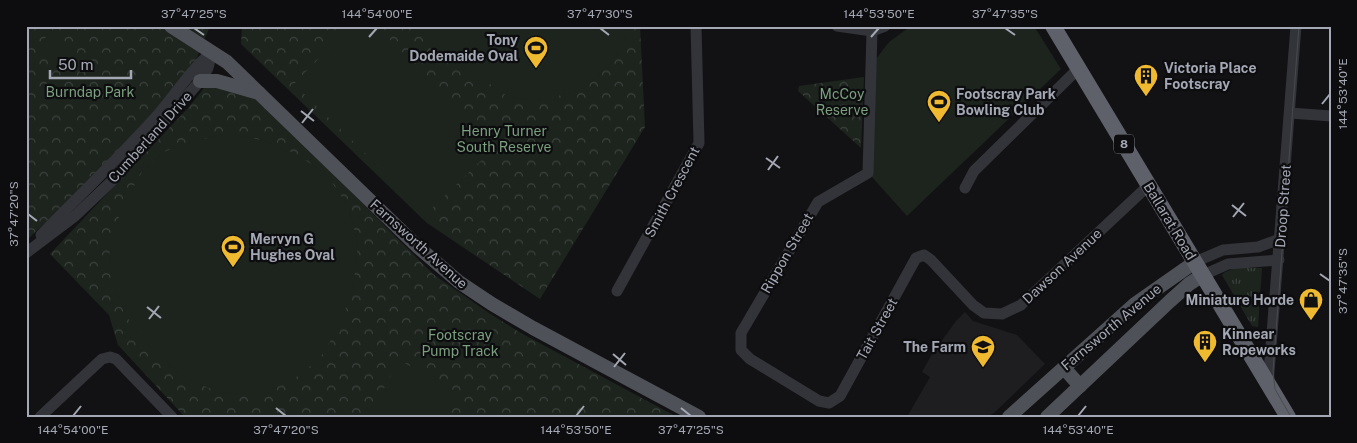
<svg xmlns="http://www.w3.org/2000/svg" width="1357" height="443" viewBox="0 0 1357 443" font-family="'Public Sans',sans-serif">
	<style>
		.built { fill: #1e1e21 }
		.grass { fill: url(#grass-tufts) }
		.park { fill: url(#park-crowns) }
		.garden { fill: #1d241e }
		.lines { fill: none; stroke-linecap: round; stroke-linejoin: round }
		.minor { stroke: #333439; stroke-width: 11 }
		.major { stroke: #4f5158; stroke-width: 14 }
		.highway { stroke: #5f616a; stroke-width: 16 }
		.tram { stroke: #484a50; stroke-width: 1 }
		.ticks { fill: none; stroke: #a4a8b4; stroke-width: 2 }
		.labels { text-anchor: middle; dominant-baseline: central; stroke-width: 4.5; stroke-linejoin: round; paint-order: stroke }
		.shield { fill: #0d0d0f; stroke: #777a82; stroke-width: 1 }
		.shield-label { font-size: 12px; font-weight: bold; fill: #a4a8b4 }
		.poi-label { font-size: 14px; font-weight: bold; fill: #a4a8b4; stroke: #0d0d0f; text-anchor: start }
		.park-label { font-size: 14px; fill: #7b9f7f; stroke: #0d0d0f }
		.street-label { font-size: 14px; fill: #a4a8b4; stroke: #0d0d0f }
		.neatline { fill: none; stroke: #a4a8b4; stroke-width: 2 }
		.ticks-label { font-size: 12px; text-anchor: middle; fill: #a4a8b4 }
	</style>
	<defs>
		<pattern id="grass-tufts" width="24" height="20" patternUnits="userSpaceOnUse" patternTransform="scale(1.25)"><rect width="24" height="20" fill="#1d241e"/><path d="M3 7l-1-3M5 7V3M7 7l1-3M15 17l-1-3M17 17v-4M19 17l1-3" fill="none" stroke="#3b413c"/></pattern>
		<pattern id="park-crowns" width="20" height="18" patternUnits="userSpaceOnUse" patternTransform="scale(1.25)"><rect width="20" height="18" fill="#1d241e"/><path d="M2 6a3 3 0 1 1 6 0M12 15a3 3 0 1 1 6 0" fill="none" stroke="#3b413c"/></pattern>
	</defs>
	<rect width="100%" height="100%" fill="#121214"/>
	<path class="built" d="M965 312 973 321 1017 335 1045 364 994 413 987 417H907L930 377 922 372 932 354 956 321Z"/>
	<path class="grass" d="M1236 268H1262L1258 327 1252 326 1222 275 1225 272Z"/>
	<g class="park">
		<path d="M26 26H210L196 60 135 136 26 241Z"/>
		<path d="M242 26H640L645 127 540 299 427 223 241 44Z"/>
		<path d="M864 77 861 148 798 91 799 86Z"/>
		<path d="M212 85 248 95 264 105 433 274 489 313 521 333 677 417H185L118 345 109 315 50 254 189 107 204 88Z"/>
	</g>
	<g class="garden">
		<path d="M351 26H376L497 145 427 213 294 84Z"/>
		<path d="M415 26H632L614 60 585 88 545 100 510 98 447 54Z"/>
		<path d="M911 26H1034L1061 69 907 216 871 176 876 59 889 42Z"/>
		<path d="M52 30 74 49 57 68 35 50Z"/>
		<path d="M229 135 262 140 296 154 327 175 349 208 358 244 354 281 341 323 320 358 290 382 260 393 225 394 188 380 160 356 132 326 113 286 109 255 121 209 142 172 164 152 195 140Z"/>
		<path d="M399 360 457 392 443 417H369Z"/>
	</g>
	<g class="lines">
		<g class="minor">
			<path d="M837 26 872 31 885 26"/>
			<path d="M872 31 868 173 818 202 741 333V350L750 359 819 401 829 403 840 396 916 258 924 255 931 260 973 305 984 313 1002 314 1021 305 1149 185"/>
			<path d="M1290 113 1331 116"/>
			<path d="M965 188 974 171 1079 68"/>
			<path d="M41 235C79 196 118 159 154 119 174 97 189 71 212 52"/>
			<path d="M26 253 75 216 114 179 200 81 208 68 212 52"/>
			<path d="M1195 262 1223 250 1258 247 1280 239"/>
			<path d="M1203 275 1228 264 1279 260"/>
			<path d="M617 291 699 143 696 26"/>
			<path d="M1268 385 1296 26"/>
			<path d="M40 417 102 359 110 357 116 359 172 417"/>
		</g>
		<g class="major">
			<path d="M171 26 227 62 418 247 459 282 492 304 533 328 699 417"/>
			<path d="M200 81H217L259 93"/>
			<path d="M1064 368 1080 386"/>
			<path d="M1009 417 1135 304 1195 262"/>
			<path d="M1047 417 1170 301 1189 284 1203 275"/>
		</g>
		<path class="highway" d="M1053 26 1288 417"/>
		<path class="tram" d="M1291 417 1275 389 1273 371 1299 26"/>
	</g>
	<path class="ticks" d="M194 28 204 35M600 28 609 35M1005 28 1015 35M369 37 377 28M871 37 879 28M1322 104 1330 94M301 111 314 121M302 123 313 109M766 158 780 168M768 170 778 156M1232 205 1246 216M28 214 37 221M1233 217 1244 203M1320 274 1330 281M147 307 161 318M149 319 159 306M613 354 626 365M614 367 625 353M276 408 286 416M681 408 691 416M73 416 81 406M576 416 584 406M1078 416 1086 406"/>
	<defs>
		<symbol id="stadium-pin" viewBox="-11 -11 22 30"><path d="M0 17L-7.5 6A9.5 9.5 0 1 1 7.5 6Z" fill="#efba30" stroke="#0d0d0f"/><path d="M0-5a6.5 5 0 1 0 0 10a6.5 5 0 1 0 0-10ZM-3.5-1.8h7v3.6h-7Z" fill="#111"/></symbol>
		<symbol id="building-pin" viewBox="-11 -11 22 30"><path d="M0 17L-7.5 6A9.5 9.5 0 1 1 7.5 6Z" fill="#efba30" stroke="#0d0d0f"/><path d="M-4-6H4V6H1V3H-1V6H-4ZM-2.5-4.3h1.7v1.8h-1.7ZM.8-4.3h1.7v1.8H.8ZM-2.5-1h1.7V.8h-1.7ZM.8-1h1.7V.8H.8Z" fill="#111"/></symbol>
		<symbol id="shop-pin" viewBox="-11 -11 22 30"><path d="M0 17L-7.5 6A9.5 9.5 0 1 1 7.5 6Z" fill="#efba30" stroke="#0d0d0f"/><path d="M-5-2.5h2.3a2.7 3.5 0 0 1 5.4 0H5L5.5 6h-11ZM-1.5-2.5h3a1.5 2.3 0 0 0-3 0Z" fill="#111"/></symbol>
		<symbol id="school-pin" viewBox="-11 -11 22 30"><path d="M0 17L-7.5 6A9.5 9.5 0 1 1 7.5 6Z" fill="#efba30" stroke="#0d0d0f"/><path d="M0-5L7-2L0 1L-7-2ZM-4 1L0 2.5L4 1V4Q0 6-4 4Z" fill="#111"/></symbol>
	</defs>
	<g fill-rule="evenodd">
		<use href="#stadium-pin" x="522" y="34" width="28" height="38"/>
		<use href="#building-pin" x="1132" y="62" width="28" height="38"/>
		<use href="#stadium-pin" x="925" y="88" width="28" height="38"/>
		<use href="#stadium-pin" x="219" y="233" width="28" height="38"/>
		<use href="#shop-pin" x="1297" y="286" width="28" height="38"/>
		<use href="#building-pin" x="1191" y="328" width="28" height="38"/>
		<use href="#school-pin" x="969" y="333" width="28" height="38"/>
	</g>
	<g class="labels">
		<rect class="shield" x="1114" y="134.5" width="20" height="19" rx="4"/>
		<g class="shield-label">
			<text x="1124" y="144">8</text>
		</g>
		<g class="poi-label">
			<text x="518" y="40" text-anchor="end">Tony<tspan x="518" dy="16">Dodemaide Oval</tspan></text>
			<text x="1164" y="68">Victoria Place<tspan x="1164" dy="16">Footscray</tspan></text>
			<text x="956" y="94">Footscray Park<tspan x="956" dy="16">Bowling Club</tspan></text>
			<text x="250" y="239">Mervyn G<tspan x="250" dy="16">Hughes Oval</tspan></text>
			<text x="1294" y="300" text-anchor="end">Miniature Horde</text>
			<text x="1222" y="334">Kinnear<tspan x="1222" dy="16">Ropeworks</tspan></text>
			<text x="966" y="347" text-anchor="end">The Farm</text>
		</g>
		<g class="park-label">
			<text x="90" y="92">Burndap Park</text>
			<text x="842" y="94">McCoy<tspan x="842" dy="16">Reserve</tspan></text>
			<text x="504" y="131">Henry Turner<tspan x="504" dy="16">South Reserve</tspan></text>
			<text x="460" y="335">Footscray<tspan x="460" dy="16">Pump Track</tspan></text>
		</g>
		<g class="street-label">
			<text transform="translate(150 137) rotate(-48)">Cumberland Drive</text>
			<text transform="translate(672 192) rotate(-62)">Smith Crescent</text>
			<text transform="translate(1283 206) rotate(-86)">Droop Street</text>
			<text transform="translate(1170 221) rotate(59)">Ballarat Road</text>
			<text transform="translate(419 244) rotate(42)">Farnsworth Avenue</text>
			<text transform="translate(787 253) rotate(-60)">Rippon Street</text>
			<text transform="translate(1062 266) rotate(-43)">Dawson Avenue</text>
			<text transform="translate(1111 327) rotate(-40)">Farnsworth Avenue</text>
			<text transform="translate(877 329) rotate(-61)">Tait Street</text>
		</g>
	</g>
	<rect width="1357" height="443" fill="none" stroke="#0d0d0f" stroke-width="55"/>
	<path d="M50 70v8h81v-8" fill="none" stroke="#a4a8b4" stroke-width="2.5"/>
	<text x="58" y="70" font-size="15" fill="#a4a8b4" stroke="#0d0d0f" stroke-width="4" paint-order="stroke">50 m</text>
	<rect x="28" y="28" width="1302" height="388" class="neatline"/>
	<g class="ticks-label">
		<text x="194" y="18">37°47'25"S</text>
		<text x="377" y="18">144°54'00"E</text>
		<text x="600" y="18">37°47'30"S</text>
		<text x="879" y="18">144°53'50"E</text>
		<text x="1005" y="18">37°47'35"S</text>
		<text transform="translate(1343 94) rotate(-90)" y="4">144°53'40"E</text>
		<text transform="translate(14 214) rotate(-90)" y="4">37°47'20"S</text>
		<text transform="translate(1343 281) rotate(-90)" y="4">37°47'35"S</text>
		<text x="73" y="434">144°54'00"E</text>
		<text x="286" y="434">37°47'20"S</text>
		<text x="576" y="434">144°53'50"E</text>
		<text x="691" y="434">37°47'25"S</text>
		<text x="1078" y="434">144°53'40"E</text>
	</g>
</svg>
